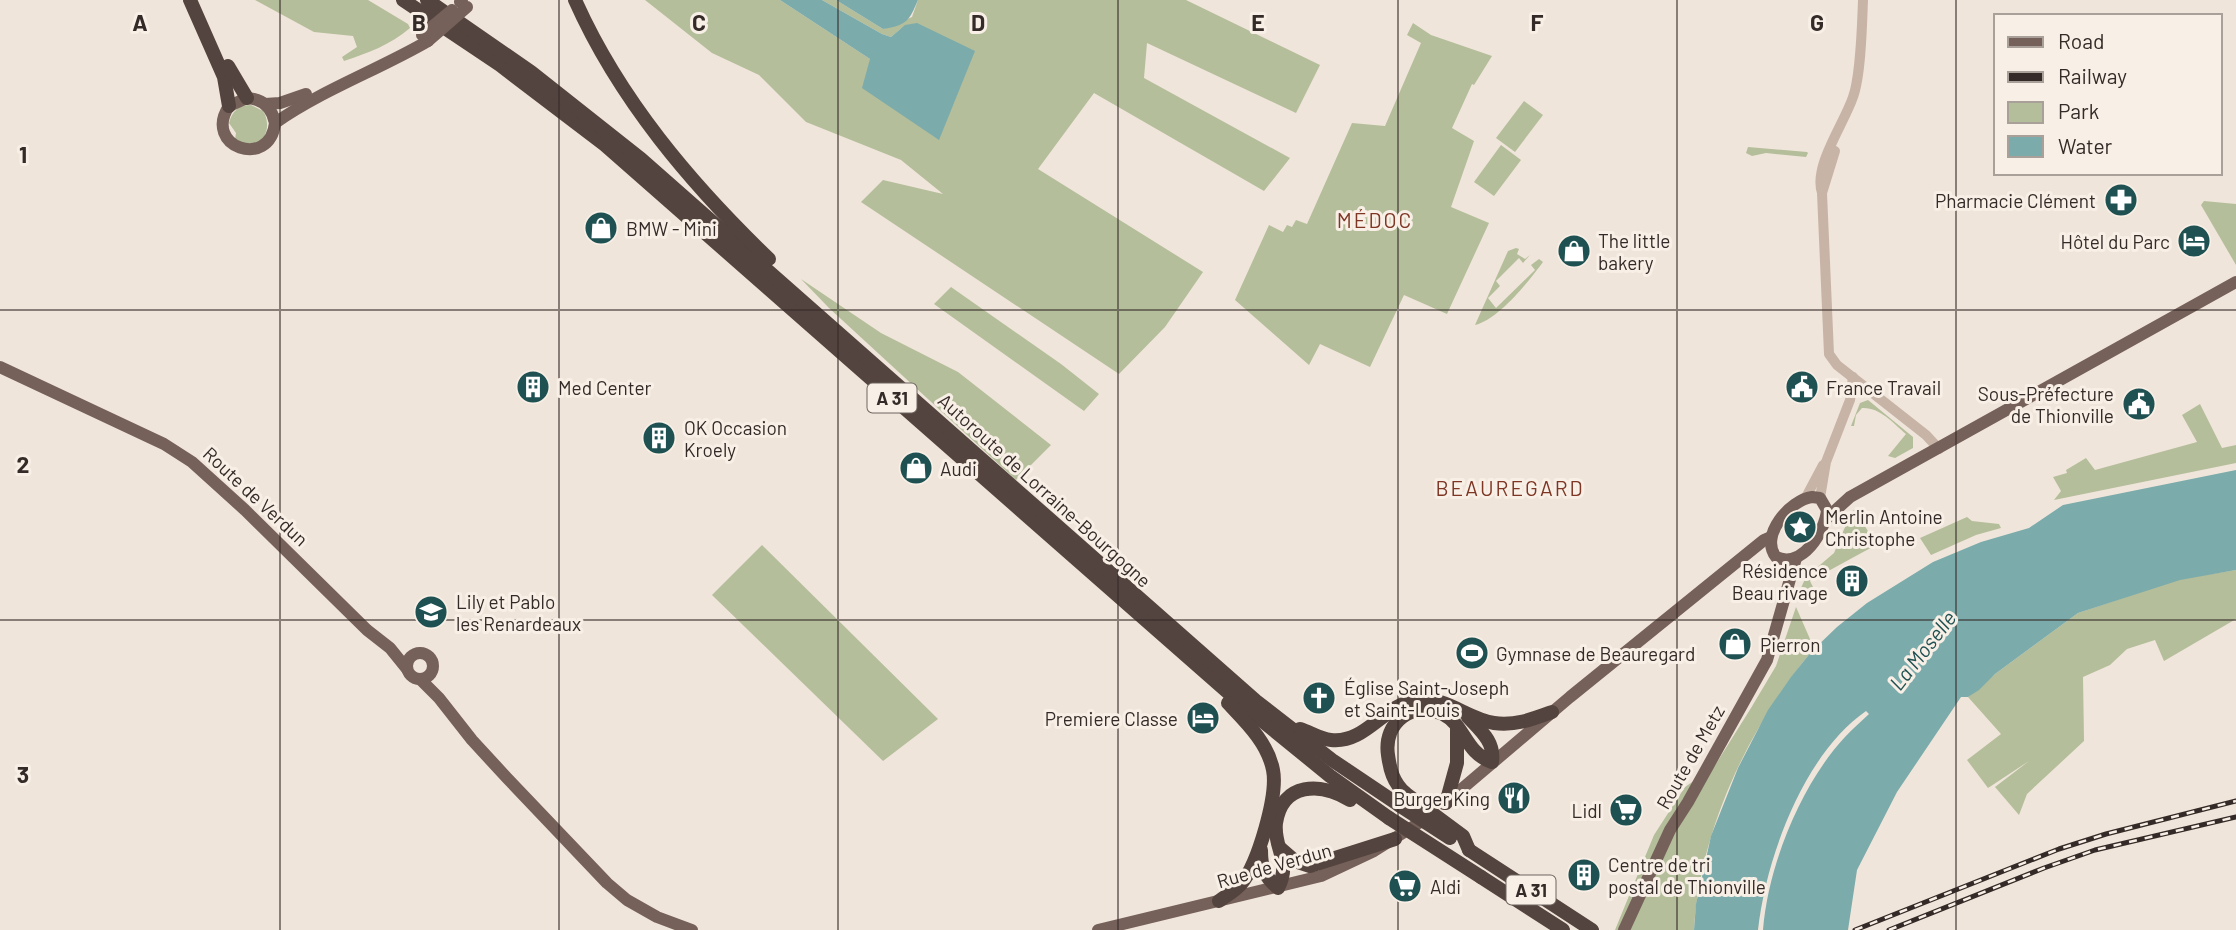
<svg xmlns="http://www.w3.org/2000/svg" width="2236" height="930" viewBox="0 0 2236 930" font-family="Barlow,sans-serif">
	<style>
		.green { fill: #b4be9b }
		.water { fill: #7babab }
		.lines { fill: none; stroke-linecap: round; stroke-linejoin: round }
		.minor { stroke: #c7b4a7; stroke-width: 10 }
		.major { stroke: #756159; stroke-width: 12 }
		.highway { stroke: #54443f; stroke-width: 14 }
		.rail-casing { stroke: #342a27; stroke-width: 5 }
		.rail { stroke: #f8efe6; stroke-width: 2.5; stroke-dasharray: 8; stroke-linecap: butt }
		.major-bridge { stroke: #756159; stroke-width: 12 }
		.highway-bridge { stroke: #54443f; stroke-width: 14 }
		.grid { fill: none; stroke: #342a27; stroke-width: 2; stroke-opacity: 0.55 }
		.labels { text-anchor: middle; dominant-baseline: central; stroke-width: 6; stroke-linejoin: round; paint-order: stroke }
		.shield { fill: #f8efe6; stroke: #6f6560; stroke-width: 2 }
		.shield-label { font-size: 18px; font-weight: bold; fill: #342a27 }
		.poi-label { font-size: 19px; fill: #342a27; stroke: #f8efe6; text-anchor: start }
		.street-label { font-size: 19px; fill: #342a27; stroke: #f8efe6 }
		.neighbourhood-label { font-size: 21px; letter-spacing: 2px; fill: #7e3625; stroke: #f8efe6 }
		.water-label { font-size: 21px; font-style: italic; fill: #1f5152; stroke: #f8efe6 }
		.grid-label { font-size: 23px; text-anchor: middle; font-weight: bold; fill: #342a27; stroke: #f8efe6; stroke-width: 6; stroke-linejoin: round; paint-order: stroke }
	</style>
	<rect width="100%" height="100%" fill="#f0e5da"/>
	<g class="green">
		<path d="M255 0H368L408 24 410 28C390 45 368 53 344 61L342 57 357 47 353 36 314 32Z"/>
		<path d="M645 0H780L870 59 905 25 891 37 882 34 822 0H836L883 29 912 17 918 0H1186L1320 65 1296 113 1147 43 1144 78 1290 158 1264 191 1094 93 1038 169 1203 272 1165 327 1119 374 861 202 883 180 943 194 901 160 806 122 759 75 712 53Z"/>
		<path d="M1413 23 1431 35 1492 56 1474 85 1472 84 1452 128 1474 141 1451 207 1489 223 1447 314 1404 295 1370 367 1320 344 1309 365 1235 300 1269 225 1283 232 1287 225 1292 227 1296 220 1307 224 1352 123 1385 126 1421 43 1407 35Z"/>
		<path d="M1524 101 1543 115 1515 152 1496 138Z"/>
		<path d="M251 105 263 111C272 125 266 147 246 144 242 144 239 141 235 140L236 133 229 123C232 111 239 105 251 105Z"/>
		<path d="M1501 145 1521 160 1494 196 1474 182Z"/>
		<path d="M1748 147 1807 152 1808 153 1806 157 1766 153 1752 156 1746 153Z"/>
		<path d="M2204 201 2236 204V265L2201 205Z"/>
		<path d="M1516 248 1519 249 1517 254 1525 259 1530 255 1523 263 1519 258 1496 281 1500 286 1488 298 1496 308 1535 270 1531 265 1539 259 1543 262C1529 281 1499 319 1475 325L1508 251Z"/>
		<path d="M801 279 881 333 958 372 1051 445 1016 480 829 308Z"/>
		<path d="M951 287 1061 364 1099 394 1084 411 934 304Z"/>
		<path d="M1868 400 1913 437V448L1895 458 1888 456 1906 434C1893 423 1880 407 1862 408L1856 415 1854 426H1851L1860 403Z"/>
		<path d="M2200 404 2222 448 2236 445V463L2054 500 2061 491 2053 477 2067 473 2066 470 2086 458 2095 470 2197 442 2182 415Z"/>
		<path d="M1855 509 1876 545 1810 581 1813 587 1808 590H1800L1806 577 1834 553 1851 513Z"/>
		<circle cx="1800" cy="526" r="13"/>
		<path d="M1967 517 1972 521 1999 524 2001 528 1976 535 1931 555 1920 538Z"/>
		<path d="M762 545 938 719 883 761 712 595Z"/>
		<path d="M2236 570V619L2164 661 2155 640 2127 649 2110 665 2083 677 2084 741 2027 794 2019 815 1995 787 2029 761 1988 788 1967 760 2001 734 1968 697 1995 674 2078 613 2180 579Z"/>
		<path d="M1796 607 1810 639 1811 652C1748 729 1700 830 1694 930H1615L1654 835 1685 787 1714 767 1751 708 1776 666Z"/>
	</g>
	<g class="water">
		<path d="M780 0H822L882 34 891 37 905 25 917 23 975 51 939 140 862 88 870 59Z"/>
		<path d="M836 0H918C909 21 907 25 883 29Z"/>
		<path d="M2236 470V570L2180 580 2078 613 1995 674 1979 690 1968 697H1961L1897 792 1857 870 1848 930H1763C1768 866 1801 784 1845 737 1852 729 1861 722 1869 714L1866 711C1804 754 1766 857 1758 930H1694L1696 904 1711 836 1738 768 1768 710 1791 677 1811 652 1837 627 1867 603 1933 562 1981 542 2029 528 2063 505Z"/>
	</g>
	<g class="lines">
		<g class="minor">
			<path d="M1863 0C1862 25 1861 75 1853 97 1844 124 1813 166 1822 193L1829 354 1837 365 1926 435 1939 449"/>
			<path d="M1822 193 1835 151"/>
			<path d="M1806 497 1823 465"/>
			<path d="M1820 498 1826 462 1850 400 1853 377"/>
		</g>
		<g class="major">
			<path d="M460 2 462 0"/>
			<path d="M265 104 280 103 306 94"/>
			<path d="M275 123C272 108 263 99 247 98L229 106C202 147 270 170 275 123 322 90 378 70 428 41"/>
			<path d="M0 367 164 444 192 462 245 510 367 630 390 648 407 669"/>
			<path d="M1812 497 1820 498 1827 510C1825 532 1802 569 1776 557 1759 536 1790 500 1812 497Z"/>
			<path d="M1827 518 1850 497 2236 282"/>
			<circle cx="420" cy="666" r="13"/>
			<path d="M421 680 439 698 472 740 507 778 607 883 627 900 657 917 692 930"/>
			<path d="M1444 804 1570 697 1764 540 1771 537"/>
			<path d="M1098 930 1321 876 1374 851 1430 816"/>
			<path d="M1624 930 1670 830 1688 802 1767 660 1796 558"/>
		</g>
		<g class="highway">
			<path d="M190 0 224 77 229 106"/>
			<path d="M403 0 500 65 605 145 1239 702 1330 776 1389 818"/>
			<path d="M427 0 531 72 641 159 1256 701 1332 760 1399 805"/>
			<path d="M575 0C619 99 691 184 769 259"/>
			<path d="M228 66 247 98"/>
			<path d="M1300 729C1310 732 1320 739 1331 740 1366 744 1384 704 1417 700 1446 696 1467 719 1494 723 1515 726 1533 719 1552 712"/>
			<path d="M1405 793C1393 782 1390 770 1388 755 1383 722 1413 700 1443 714 1465 725 1465 753 1492 762 1495 742 1481 731 1468 717"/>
			<path d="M1446 803 1457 763V728"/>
			<path d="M1280 848 1295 861 1310 866 1395 839"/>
			<path d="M1261 850C1261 868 1264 876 1278 888 1292 861 1273 848 1276 823 1282 782 1321 782 1350 800"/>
			<path d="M1469 850 1592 930"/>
			<path d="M1481 877 1563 930"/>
			<path d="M1219 901C1227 895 1235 891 1241 884 1258 864 1278 795 1273 770 1268 743 1246 722 1228 703"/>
		</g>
		<defs>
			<g id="rail">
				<path d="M1855 930 2059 849 2106 834 2236 801"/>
				<path d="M1889 930 2044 868 2095 850 2236 817"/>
			</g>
		</defs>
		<use href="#rail" class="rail-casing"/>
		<use href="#rail" class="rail"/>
		<g class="major-bridge">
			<path d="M422 35 452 10"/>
			<path d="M428 41 467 7"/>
		</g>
		<g class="highway-bridge">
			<path d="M1405 793 1463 836 1469 850"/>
			<path d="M1399 805 1450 838"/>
			<path d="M1389 818 1481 877"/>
		</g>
	</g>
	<path class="grid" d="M280 0V930M559 0V930M838 0V930M1118 0V930M1398 0V930M1677 0V930M1956 0V930M0 310H2236M0 620H2236"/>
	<defs>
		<symbol id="pharmacy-disc" viewBox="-11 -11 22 22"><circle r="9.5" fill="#1f5152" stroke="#f8efe6"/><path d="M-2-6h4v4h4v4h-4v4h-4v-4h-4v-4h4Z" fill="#fff"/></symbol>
		<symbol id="shop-disc" viewBox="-11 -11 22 22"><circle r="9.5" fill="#1f5152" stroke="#f8efe6"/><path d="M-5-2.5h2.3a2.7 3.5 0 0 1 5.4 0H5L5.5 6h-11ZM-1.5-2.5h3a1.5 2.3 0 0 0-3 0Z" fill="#fff"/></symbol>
		<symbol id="hotel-disc" viewBox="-11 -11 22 22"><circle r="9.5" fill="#1f5152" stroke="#f8efe6"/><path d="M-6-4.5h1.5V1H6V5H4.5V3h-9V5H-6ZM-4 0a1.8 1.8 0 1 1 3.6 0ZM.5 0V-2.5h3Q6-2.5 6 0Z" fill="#fff"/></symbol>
		<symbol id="building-disc" viewBox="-11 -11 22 22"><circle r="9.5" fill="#1f5152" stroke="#f8efe6"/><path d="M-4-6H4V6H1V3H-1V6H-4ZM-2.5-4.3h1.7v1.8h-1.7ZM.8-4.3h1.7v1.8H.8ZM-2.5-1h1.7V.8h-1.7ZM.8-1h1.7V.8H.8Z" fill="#fff"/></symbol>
		<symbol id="civic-disc" viewBox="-11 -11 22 22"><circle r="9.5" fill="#1f5152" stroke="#f8efe6"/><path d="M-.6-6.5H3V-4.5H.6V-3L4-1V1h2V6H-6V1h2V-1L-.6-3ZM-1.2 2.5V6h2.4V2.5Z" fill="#fff"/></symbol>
		<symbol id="sight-disc" viewBox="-11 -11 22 22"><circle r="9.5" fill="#1f5152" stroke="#f8efe6"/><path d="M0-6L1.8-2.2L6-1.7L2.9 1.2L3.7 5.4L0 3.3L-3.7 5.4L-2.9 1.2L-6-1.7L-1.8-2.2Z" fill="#fff"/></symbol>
		<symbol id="school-disc" viewBox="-11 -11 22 22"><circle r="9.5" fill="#1f5152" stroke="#f8efe6"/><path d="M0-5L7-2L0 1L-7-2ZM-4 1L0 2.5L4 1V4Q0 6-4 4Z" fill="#fff"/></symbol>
		<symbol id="stadium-disc" viewBox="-11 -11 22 22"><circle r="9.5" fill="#1f5152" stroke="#f8efe6"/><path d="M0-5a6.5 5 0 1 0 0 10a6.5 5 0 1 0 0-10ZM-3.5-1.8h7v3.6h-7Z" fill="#fff"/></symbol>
		<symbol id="church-disc" viewBox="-11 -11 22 22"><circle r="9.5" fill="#1f5152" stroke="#f8efe6"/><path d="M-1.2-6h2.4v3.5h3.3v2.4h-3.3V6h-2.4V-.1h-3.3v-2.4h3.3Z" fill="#fff"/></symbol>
		<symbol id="restaurant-disc" viewBox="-11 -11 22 22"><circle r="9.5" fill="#1f5152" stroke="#f8efe6"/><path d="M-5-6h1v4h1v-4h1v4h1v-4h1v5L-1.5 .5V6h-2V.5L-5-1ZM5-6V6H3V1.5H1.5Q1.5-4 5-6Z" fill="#fff"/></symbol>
		<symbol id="supermarket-disc" viewBox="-11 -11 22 22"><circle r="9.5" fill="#1f5152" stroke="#f8efe6"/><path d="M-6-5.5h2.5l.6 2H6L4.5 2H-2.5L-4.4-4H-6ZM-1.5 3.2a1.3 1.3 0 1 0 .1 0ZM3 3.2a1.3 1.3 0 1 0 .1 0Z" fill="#fff"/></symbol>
	</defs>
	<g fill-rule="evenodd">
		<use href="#pharmacy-disc" x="2102" y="181" width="38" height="38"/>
		<use href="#shop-disc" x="582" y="209" width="38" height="38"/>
		<use href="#hotel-disc" x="2175" y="222" width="38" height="38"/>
		<use href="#shop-disc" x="1555" y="232" width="38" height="38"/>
		<use href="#building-disc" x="514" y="368" width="38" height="38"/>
		<use href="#civic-disc" x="1783" y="368" width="38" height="38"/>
		<use href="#civic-disc" x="2120" y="385" width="38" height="38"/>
		<use href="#building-disc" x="640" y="419" width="38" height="38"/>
		<use href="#shop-disc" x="897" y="449" width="38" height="38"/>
		<use href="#sight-disc" x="1781" y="508" width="38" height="38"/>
		<use href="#building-disc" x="1833" y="562" width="38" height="38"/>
		<use href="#school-disc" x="412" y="593" width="38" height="38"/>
		<use href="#shop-disc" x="1716" y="625" width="38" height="38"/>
		<use href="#stadium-disc" x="1453" y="634" width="38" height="38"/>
		<use href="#church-disc" x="1300" y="679" width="38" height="38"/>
		<use href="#hotel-disc" x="1184" y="699" width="38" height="38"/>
		<use href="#restaurant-disc" x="1495" y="779" width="38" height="38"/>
		<use href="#supermarket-disc" x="1607" y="791" width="38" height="38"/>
		<use href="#building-disc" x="1565" y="856" width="38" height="38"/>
		<use href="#supermarket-disc" x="1386" y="867" width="38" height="38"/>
	</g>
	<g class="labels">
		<g class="shield">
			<rect x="867.5" y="383.5" width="49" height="29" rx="5"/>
			<rect x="1506.5" y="875.5" width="49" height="29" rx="5"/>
		</g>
		<g class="shield-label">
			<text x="892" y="398">A 31</text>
			<text x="1531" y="890">A 31</text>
		</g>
		<g class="poi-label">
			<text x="2096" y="200" text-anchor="end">Pharmacie Clément</text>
			<text x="626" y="228">BMW - Mini</text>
			<text x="1598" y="240">The little<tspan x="1598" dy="22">bakery</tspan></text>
			<text x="2170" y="241" text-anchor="end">Hôtel du Parc</text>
			<text x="558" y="387">Med Center</text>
			<text x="1826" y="387">France Travail</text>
			<text x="2114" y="393" text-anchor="end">Sous-Préfecture<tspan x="2114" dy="22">de Thionville</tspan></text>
			<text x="684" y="427">OK Occasion<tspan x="684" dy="22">Kroely</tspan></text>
			<text x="940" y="468">Audi</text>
			<text x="1825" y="516">Merlin Antoine<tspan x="1825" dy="22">Christophe</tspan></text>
			<text x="1828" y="570" text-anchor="end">Résidence<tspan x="1828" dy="22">Beau rivage</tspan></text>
			<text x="456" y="601">Lily et Pablo<tspan x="456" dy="22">les Renardeaux</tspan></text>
			<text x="1760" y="644">Pierron</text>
			<text x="1496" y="653">Gymnase de Beauregard</text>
			<text x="1344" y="687">Église Saint-Joseph<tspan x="1344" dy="22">et Saint-Louis</tspan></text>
			<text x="1178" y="718" text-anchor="end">Premiere Classe</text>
			<text x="1490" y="798" text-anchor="end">Burger King</text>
			<text x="1602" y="810" text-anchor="end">Lidl</text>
			<text x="1608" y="864">Centre de tri<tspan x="1608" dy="22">postal de Thionville</tspan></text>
			<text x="1430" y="886">Aldi</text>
		</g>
		<g class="street-label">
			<text transform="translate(1045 490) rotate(42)">Autoroute de Lorraine-Bourgogne</text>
			<text transform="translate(256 496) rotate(43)">Route de Verdun</text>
			<text transform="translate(1690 757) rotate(-60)">Route de Metz</text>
			<text transform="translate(1274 865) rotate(-16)">Rue de Verdun</text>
		</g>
		<g class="neighbourhood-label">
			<text x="1375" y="219">MÉDOC</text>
			<text x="1510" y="487">BEAUREGARD</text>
		</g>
		<g class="water-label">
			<text transform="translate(1922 650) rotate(-52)">La Moselle</text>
		</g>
	</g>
	<g class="grid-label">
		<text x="140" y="31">A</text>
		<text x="419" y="31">B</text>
		<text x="699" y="31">C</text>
		<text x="978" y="31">D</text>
		<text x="1258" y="31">E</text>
		<text x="1537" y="31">F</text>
		<text x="1817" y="31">G</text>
		<text x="23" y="163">1</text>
		<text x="23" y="473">2</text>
		<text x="23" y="783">3</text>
	</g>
	<rect x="1994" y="14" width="228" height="161" fill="#f8efe6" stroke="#aaa09a" stroke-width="2"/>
	<rect x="2008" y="37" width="35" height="10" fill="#756159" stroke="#aaa09a" stroke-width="2"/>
	<text x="2058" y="49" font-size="21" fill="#342a27">Road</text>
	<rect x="2008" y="72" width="35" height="10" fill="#342a27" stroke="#aaa09a" stroke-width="2"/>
	<text x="2058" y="84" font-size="21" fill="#342a27">Railway</text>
	<rect x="2008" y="102" width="35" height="21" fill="#b4be9b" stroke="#aaa09a" stroke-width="2"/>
	<text x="2058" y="119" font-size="21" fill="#342a27">Park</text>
	<rect x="2008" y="136" width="35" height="21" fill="#7babab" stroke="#aaa09a" stroke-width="2"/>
	<text x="2058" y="154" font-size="21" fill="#342a27">Water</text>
</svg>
